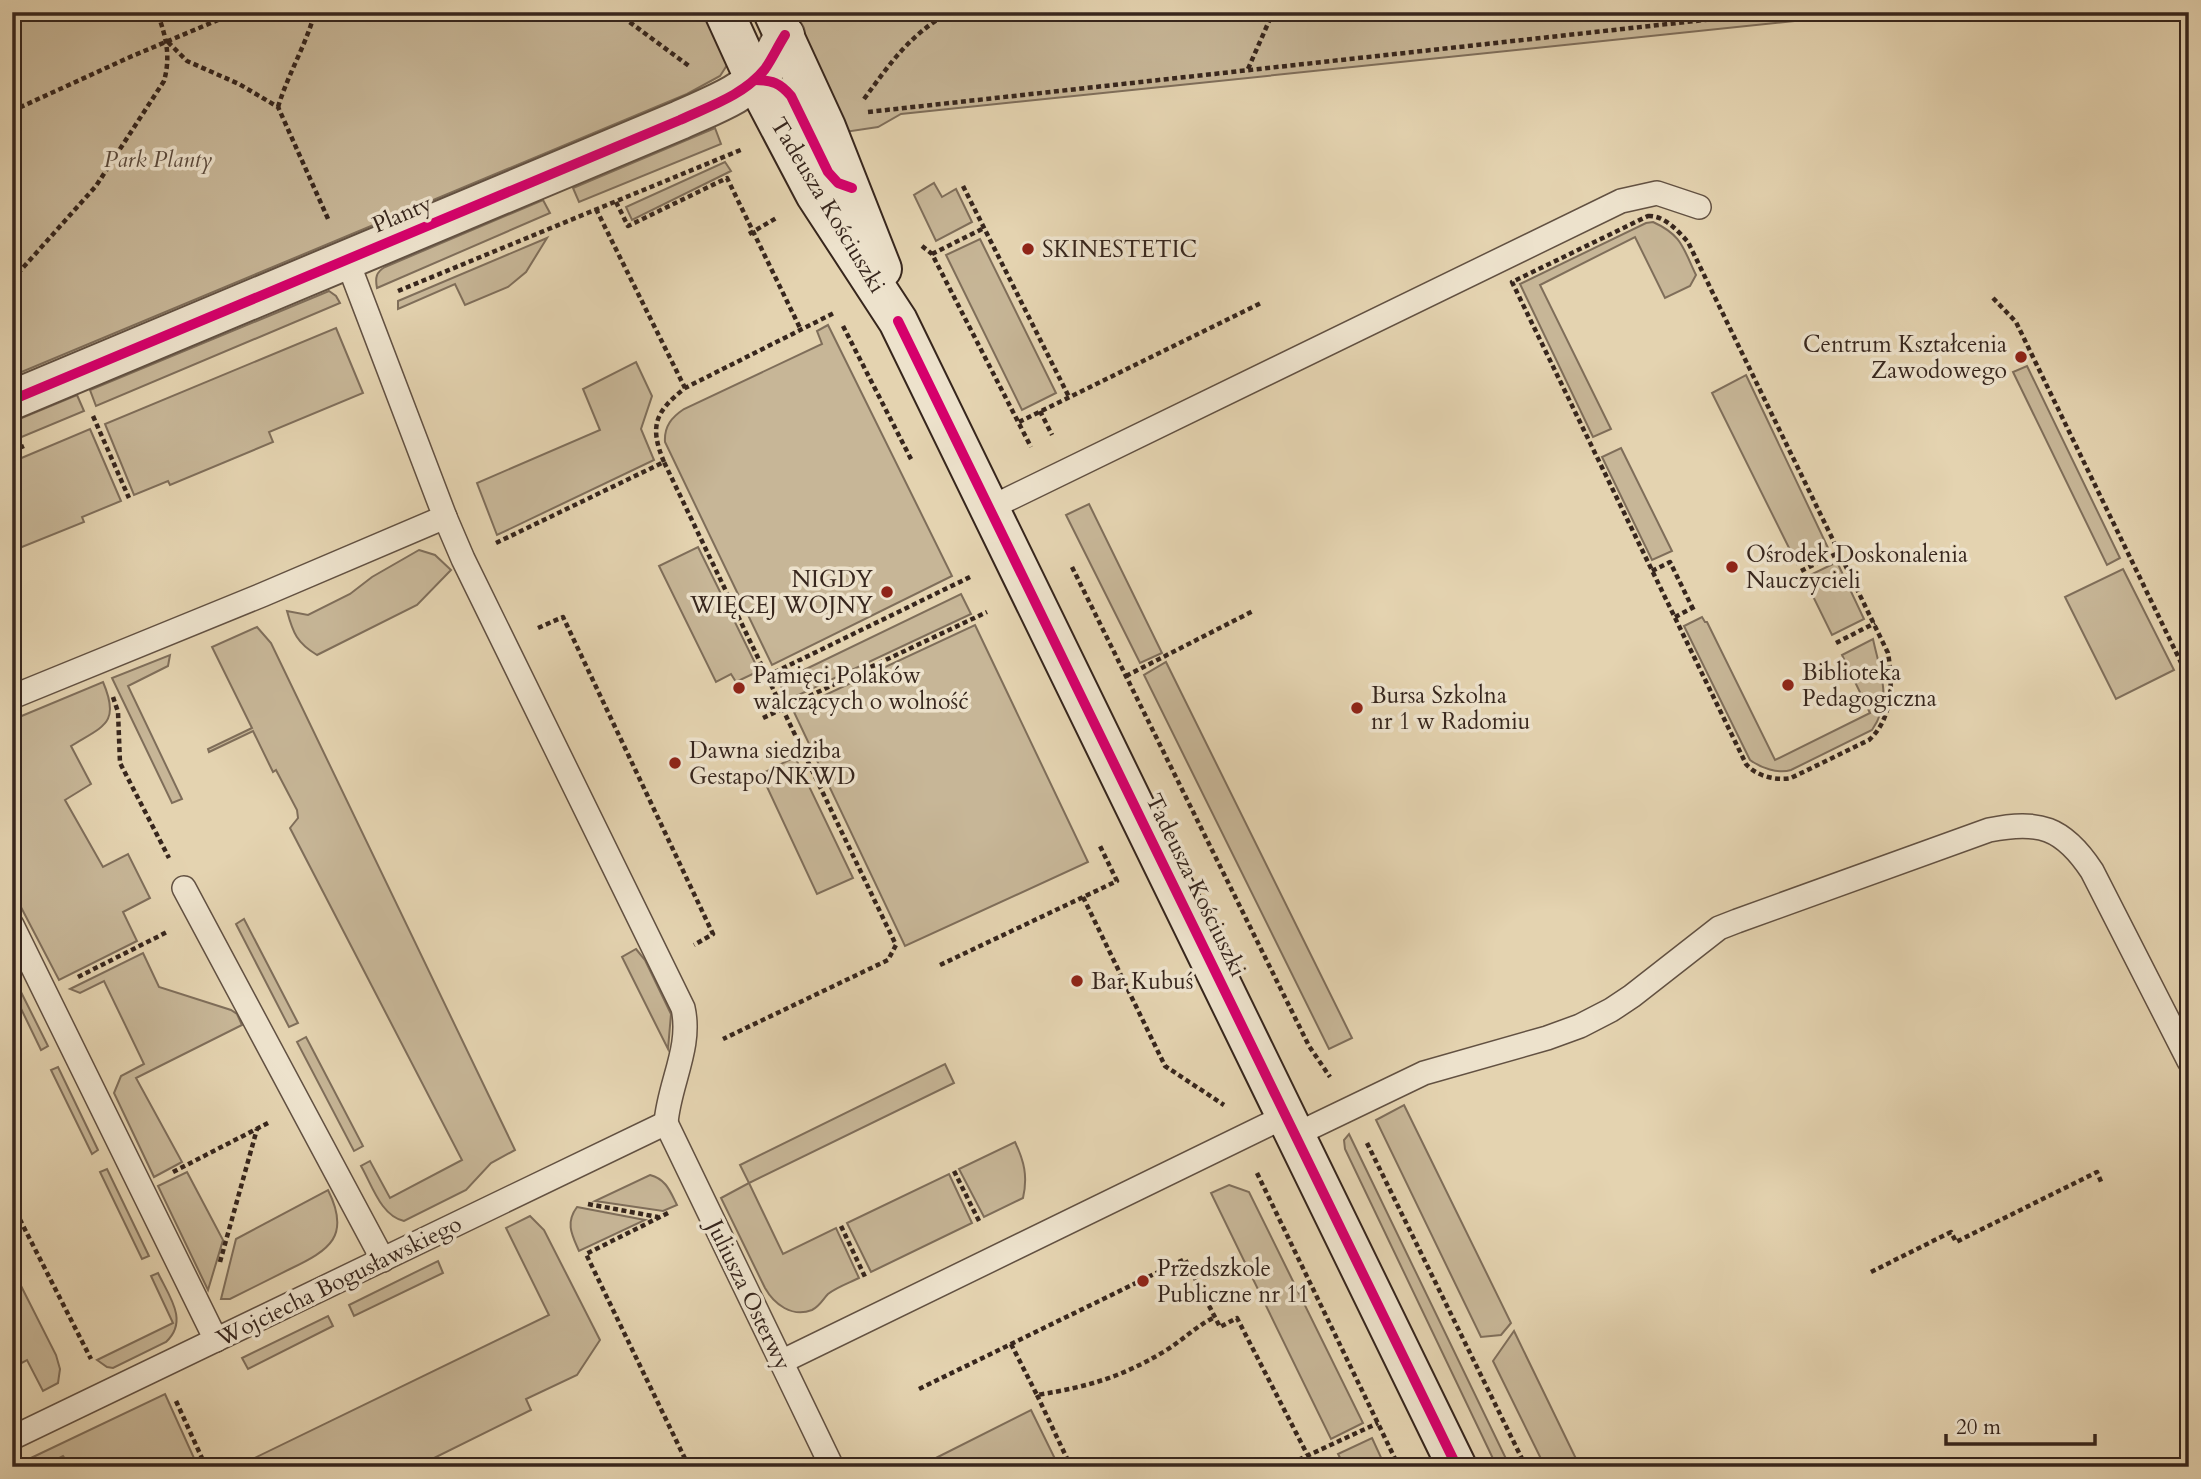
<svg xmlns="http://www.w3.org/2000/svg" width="2201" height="1479" viewBox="0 0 2201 1479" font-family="Cardo,serif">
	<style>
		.green { fill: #c7b697; stroke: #7f6e5a; stroke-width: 2 }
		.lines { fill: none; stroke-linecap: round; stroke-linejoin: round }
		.lane-casing { stroke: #625142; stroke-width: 26 }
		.street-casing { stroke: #625142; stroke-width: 42 }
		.secondary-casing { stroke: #37261d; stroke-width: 42 }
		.path { stroke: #37261d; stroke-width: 4.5; stroke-dasharray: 5 3.5; stroke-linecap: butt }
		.lane { stroke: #ede2cc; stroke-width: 23 }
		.street { stroke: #ede2cc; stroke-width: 38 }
		.secondary { stroke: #ede2cc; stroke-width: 38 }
		.cycleway-casing { stroke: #ede2cc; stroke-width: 15 }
		.cycleway { stroke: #d6006c; stroke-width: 10 }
		.poi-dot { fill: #8f2418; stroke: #ede2cc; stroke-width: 2.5 }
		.labels { text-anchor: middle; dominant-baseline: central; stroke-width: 7; stroke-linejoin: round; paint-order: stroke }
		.park-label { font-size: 23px; font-style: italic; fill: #5b4a3c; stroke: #ede2cc }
		.street-label { font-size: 23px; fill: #37261d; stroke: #ede2cc }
		.poi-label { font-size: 23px; fill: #37261d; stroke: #ede2cc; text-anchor: start }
	</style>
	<rect width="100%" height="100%" fill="#e4d3b0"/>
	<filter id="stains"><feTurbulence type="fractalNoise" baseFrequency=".00286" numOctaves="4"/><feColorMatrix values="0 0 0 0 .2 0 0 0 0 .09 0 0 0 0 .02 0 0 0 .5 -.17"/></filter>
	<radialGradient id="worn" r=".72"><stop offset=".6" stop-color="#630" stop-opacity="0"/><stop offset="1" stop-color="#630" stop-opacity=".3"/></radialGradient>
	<g class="green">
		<path d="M12 12H711L731 59 720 76 687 94 12 376Z"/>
		<path d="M792 12H1881L901 114 878 127 845 132Z"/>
		<path d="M715 128 721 144 579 202 573 188Z"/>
		<path d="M725 162 731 171 632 220 626 207Z"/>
		<path d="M934 183 942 197 956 189 972 222 936 241 914 195Z"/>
		<path d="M543 200 550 213 377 288C375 278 376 272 385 267Z"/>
		<path d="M1653 222C1682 235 1683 248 1696 275L1690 286 1665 298 1635 237 1540 285 1611 429 1593 437 1520 284 1646 223Z"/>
		<path d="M547 238 526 272 508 287 465 305 455 284 398 309V301Z"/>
		<path d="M980 239 1056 393 1022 410 946 255Z"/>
		<path d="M329 291 336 296 340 303 96 406 90 390Z"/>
		<path d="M828 325 952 576 772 665 665 442C664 426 672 417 684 409L822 344 817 331Z"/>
		<path d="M336 328 363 393 269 432 273 442 170 485 168 481 134 495 105 424Z"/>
		<path d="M636 362 652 396 641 429 654 460 497 535 477 483 600 430 583 389Z"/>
		<path d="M2027 366 2120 558 2107 565 2013 372Z"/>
		<path d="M1746 375 1829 550 1797 564 1712 393Z"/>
		<path d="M77 395 84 411 12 441V422Z"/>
		<path d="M90 429 121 501 82 517 84 522 12 551V462Z"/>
		<path d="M1621 448 1672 551 1652 560 1602 457Z"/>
		<path d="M1089 504 1162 653 1140 663 1066 515Z"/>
		<path d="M698 547 759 671 736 682 731 674 716 682 659 566Z"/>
		<path d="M419 550 435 555 451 570 417 605 317 655C297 643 293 633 287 611L308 615 350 594 372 577Z"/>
		<path d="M1837 562 1864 619 1832 635 1804 578Z"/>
		<path d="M2123 569 2174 670 2116 699 2065 597Z"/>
		<path d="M961 594 971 614 788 700 779 682Z"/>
		<path d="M1702 617 1705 622H1707L1775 760 1870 713 1842 655 1873 639C1880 672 1893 700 1872 730L1791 770C1778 774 1761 768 1750 760L1684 626Z"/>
		<path d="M975 625 1088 862 905 946 793 710Z"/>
		<path d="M257 627 271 643 515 1150 491 1163 466 1190 404 1221C381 1216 372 1185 361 1166L370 1161 390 1198 462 1160 290 828 298 818 297 810 276 770 273 772 253 731 209 752 208 749 252 728 212 647Z"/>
		<path d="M170 655 168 666 128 686 182 799 172 803 112 678Z"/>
		<path d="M1166 662 1352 1038 1329 1049 1144 675Z"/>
		<path d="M103 682C121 724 103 726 71 746L91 784 65 800 103 867 128 854 150 898 123 912 137 941 59 980 12 890V720Z"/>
		<path d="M795 757 853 878 817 894 761 774Z"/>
		<path d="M244 919 298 1023 289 1027 236 924Z"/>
		<path d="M636 949 645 960 671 1014 668 1049 622 957Z"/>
		<path d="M143 953 159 987 231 1010 237 1014 242 1025 136 1078 182 1162 154 1177 114 1093 121 1076 144 1064 104 981 80 993 70 989Z"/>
		<path d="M12 974 48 1046 41 1050 12 990Z"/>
		<path d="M306 1037 363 1146 354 1151 297 1042Z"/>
		<path d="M945 1064 954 1083 749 1183 783 1254 836 1228 859 1278C849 1283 837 1287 828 1294 823 1299 820 1306 812 1310 792 1318 774 1304 765 1288L721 1198 749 1183 740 1165Z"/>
		<path d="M58 1067 98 1150 92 1154 51 1070Z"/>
		<path d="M1404 1105 1511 1323 1501 1335 1481 1337 1376 1120Z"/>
		<path d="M1349 1134 1510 1467H1497L1345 1149 1344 1140Z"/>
		<path d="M1015 1142C1024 1161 1028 1176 1023 1198L984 1217 959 1169Z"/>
		<path d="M107 1169 149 1256 142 1259 100 1172Z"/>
		<path d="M187 1172 223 1240 208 1290 158 1186Z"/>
		<path d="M949 1174 972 1223 871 1272 847 1223Z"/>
		<path d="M650 1175C666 1179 670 1191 677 1205L663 1211 595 1201Z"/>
		<path d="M1229 1185 1249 1192 1363 1423 1331 1439 1211 1193Z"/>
		<path d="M328 1190C351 1236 330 1250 290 1269 270 1279 250 1289 230 1299H221L236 1239Z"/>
		<path d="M577 1207 645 1220 579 1251C572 1235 565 1223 577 1207Z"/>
		<path d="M530 1216 544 1230 600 1340 577 1375 526 1399 531 1410 416 1467H236L549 1315 506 1228Z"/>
		<path d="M438 1261 443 1273 354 1316 349 1305Z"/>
		<path d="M12 1273 16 1276 56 1355 60 1369 58 1383 43 1391 27 1360 12 1368Z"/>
		<path d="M158 1273C169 1296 189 1321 166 1342L113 1368 107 1367 97 1360 173 1323 151 1276Z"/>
		<path d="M328 1316 333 1326 248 1369 242 1358Z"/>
		<path d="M1514 1331 1580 1467H1545L1493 1361Z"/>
		<path d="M165 1394 198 1467H71L63 1456 42 1467H12Z"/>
		<path d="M1031 1410 1059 1467H918Z"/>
		<path d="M1372 1438 1384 1464 1379 1467H1345L1338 1454Z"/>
	</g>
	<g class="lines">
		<defs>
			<g id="lane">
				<path d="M988 509 1621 201 1657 193 1699 207"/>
				<path d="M445 517 463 559 683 1008C692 1047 669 1084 666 1123"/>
				<path d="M12 697 262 595 445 517 347 260"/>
				<path d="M184 888 383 1260"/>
				<path d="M12 925 216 1340"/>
				<path d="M666 1123 832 1467"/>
				<path d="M1295 1135 1424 1073 1547 1038 1580 1026 1611 1010 1632 996 1719 928 1737 921 1989 830C2039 820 2063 827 2092 871L2189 1061"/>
				<path d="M781 1362 1286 1116"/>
				<path d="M12 1438 666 1123"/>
			</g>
			<path id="street" d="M12 400 680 120C710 106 744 95 765 69 772 59 778 46 785 35"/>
			<g id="secondary">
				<path d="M724 12 755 80 815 194 898 321 1457 1467"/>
				<path d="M773 12 826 127 882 269"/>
			</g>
		</defs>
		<use href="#lane" class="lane-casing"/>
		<use href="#street" class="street-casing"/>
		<use href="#secondary" class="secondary-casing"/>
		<g class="path">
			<path d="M616 12 689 66"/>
			<path d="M168 42 187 61 239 84 278 107 329 221"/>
			<path d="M1248 69 1273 12"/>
			<path d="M864 99C892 61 908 37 949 12"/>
			<path d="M278 107C288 74 306 45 315 12"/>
			<path d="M12 111 130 57 237 12"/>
			<path d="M868 112 1777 12"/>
			<path d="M963 186 1069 397"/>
			<path d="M616 202 628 226 727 178 801 330"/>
			<path d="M596 209 685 388"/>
			<path d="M1648 216C1664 215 1678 231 1688 242L1888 653C1893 683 1893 718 1869 740L1791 778C1776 781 1756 776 1746 764L1512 282Z"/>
			<path d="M749 234 778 217"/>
			<path d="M922 246 932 254 1031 447"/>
			<path d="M932 254 984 228"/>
			<path d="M12 280 96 186 164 81C171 56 166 36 157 12"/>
			<path d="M398 291 743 149"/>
			<path d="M1993 298 2016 322 2189 679"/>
			<path d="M843 326 912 461"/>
			<path d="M1040 411 1052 435"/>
			<path d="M93 416 129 498"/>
			<path d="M1019 422 1261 303"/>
			<path d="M12 451 24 446"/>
			<path d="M664 462C649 426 655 412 685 388L836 312"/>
			<path d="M496 543 664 462 896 945 888 960 723 1039"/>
			<path d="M1072 567 1309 1046 1330 1077"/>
			<path d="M1652 571 1670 562 1692 607"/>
			<path d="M1801 571 1840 552"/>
			<path d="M1675 617 1696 606"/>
			<path d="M538 628 563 617 713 934 694 945"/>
			<path d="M1836 643 1875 623"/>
			<path d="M767 676 970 577"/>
			<path d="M1126 676 1253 611"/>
			<path d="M113 697 118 712 120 763 169 858"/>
			<path d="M763 718 987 612"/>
			<path d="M1083 897 1165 1066 1224 1105"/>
			<path d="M940 965 1117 881 1099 844"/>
			<path d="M78 977 167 932"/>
			<path d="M1367 1143 1526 1467"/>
			<path d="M954 1171 980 1223"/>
			<path d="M173 1172 268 1123"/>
			<path d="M1257 1173 1399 1467"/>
			<path d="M12 1204 91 1359"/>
			<path d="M588 1204 658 1217"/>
			<path d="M668 1213 586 1254 689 1467"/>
			<path d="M841 1226 866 1279"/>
			<path d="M220 1262 257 1129"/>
			<path d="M1871 1272 1951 1232 1956 1242 2097 1172 2102 1184"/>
			<path d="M1011 1344 1037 1395C1087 1387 1122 1377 1165 1351 1183 1340 1196 1326 1215 1317"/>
			<path d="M919 1389 1185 1259 1220 1327 1237 1318 1307 1454"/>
			<path d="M1037 1395 1071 1467"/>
			<path d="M176 1401 206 1467"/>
			<path d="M52 1467 61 1462 64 1467"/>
			<path d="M1283 1467 1378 1423"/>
		</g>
		<use href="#lane" class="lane"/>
		<use href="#street" class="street"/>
		<use href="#secondary" class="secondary"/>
		<defs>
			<g id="cycleway">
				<path d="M755 80C772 80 780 83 791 96L828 172 838 183 852 188"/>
				<path d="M898 321 1457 1467"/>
				<path d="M12 400 680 120C710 106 744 95 765 69 772 59 778 46 785 35"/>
			</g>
		</defs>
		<use href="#cycleway" class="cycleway-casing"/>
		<use href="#cycleway" class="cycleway"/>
	</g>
	<g class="poi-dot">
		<circle cx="1028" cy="249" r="7"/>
		<circle cx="2021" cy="357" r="7"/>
		<circle cx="1732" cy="567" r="7"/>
		<circle cx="887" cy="592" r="7"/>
		<circle cx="1788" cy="685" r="7"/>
		<circle cx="739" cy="688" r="7"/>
		<circle cx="1357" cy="708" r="7"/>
		<circle cx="675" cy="763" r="7"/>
		<circle cx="1077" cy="981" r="7"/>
		<circle cx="1143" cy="1281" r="7"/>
	</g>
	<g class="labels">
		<g class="park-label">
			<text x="158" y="159">Park Planty</text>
		</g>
		<g class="street-label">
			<text transform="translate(828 205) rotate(59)">Tadeusza Kościuszki</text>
			<text transform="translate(402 214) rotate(-23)">Planty</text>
			<text transform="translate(1196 885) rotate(64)">Tadeusza Kościuszki</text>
			<text transform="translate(339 1281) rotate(-26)">Wojciecha Bogusławskiego</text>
			<text transform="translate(749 1295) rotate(64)">Juliusza Osterwy</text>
		</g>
		<g class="poi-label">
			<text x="1042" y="249">SKINESTETIC</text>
			<text x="2007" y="344" text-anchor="end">Centrum Kształcenia<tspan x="2007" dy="26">Zawodowego</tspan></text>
			<text x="1746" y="554">Ośrodek Doskonalenia<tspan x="1746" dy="26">Nauczycieli</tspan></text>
			<text x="873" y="579" text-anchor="end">NIGDY<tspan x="873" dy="26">WIĘCEJ WOJNY</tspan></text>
			<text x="1802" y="672">Biblioteka<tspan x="1802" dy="26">Pedagogiczna</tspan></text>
			<text x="753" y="675">Pamięci Polaków<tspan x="753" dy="26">walczących o wolność</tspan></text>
			<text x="1371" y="695">Bursa Szkolna<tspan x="1371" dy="26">nr 1 w Radomiu</tspan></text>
			<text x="689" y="750">Dawna siedziba<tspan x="689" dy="26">Gestapo/NKWD</tspan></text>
			<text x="1091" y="981">Bar Kubuś</text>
			<text x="1157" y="1268">Przedszkole<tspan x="1157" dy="26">Publiczne nr 11</tspan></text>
		</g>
	</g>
	<rect width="2201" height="1479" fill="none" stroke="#e4d3b0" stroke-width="42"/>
	<rect x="14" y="14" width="2173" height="1451" fill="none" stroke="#37261d" stroke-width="3.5"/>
	<rect x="21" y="21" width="2159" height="1437" fill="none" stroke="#37261d" stroke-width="2"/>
	<path d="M1946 1434v10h149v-10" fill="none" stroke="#37261d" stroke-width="3.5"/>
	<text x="1956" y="1434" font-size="21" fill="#37261d" stroke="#ede2cc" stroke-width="5" paint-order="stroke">20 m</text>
	<rect width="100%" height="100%" filter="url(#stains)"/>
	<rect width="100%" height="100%" fill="url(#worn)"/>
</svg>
